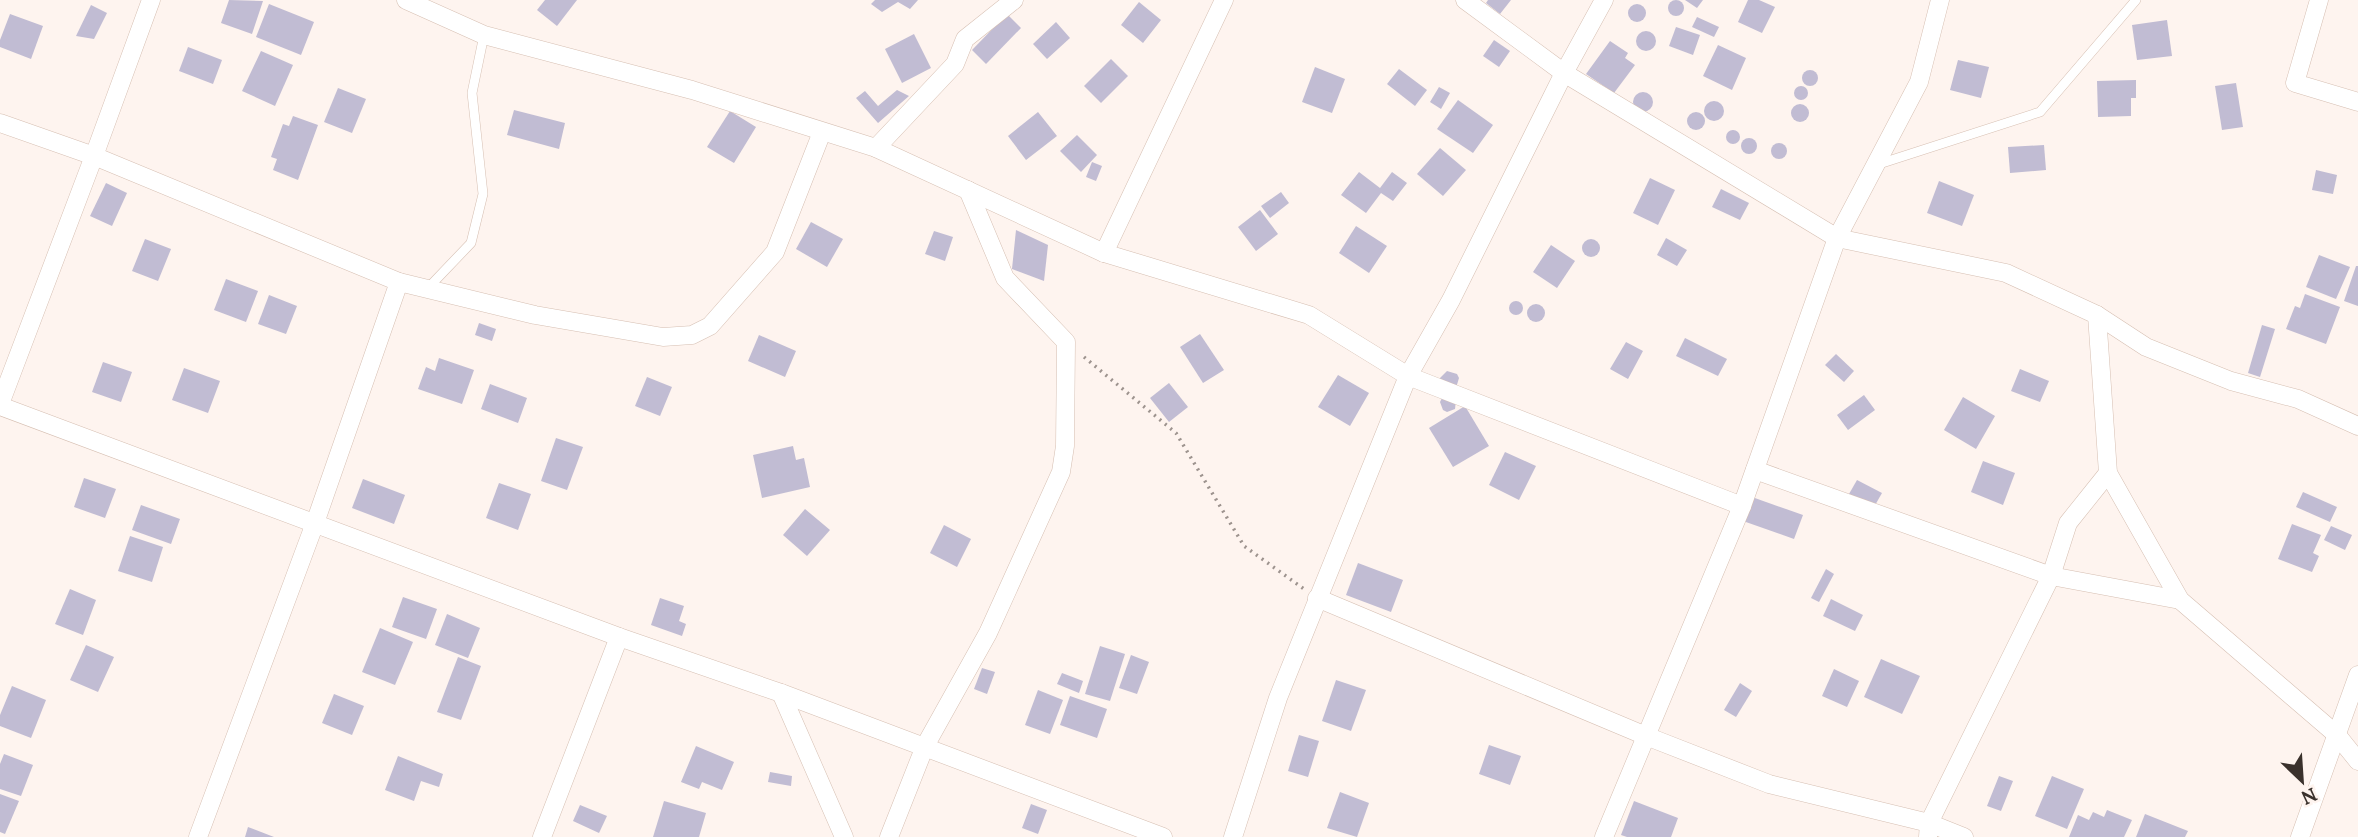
<svg xmlns="http://www.w3.org/2000/svg" width="2358" height="837" viewBox="0 0 2358 837" font-family="Lora,serif">
	<style>
		.building { fill: #c1bcd3 }
		.lines { fill: none; stroke-linecap: round; stroke-linejoin: round }
		.service-casing { stroke: #d6bfb2; stroke-width: 10 }
		.minor-casing { stroke: #d6bfb2; stroke-width: 19 }
		.path { stroke: #9d938e; stroke-width: 3.5; stroke-dasharray: 2 5; stroke-linecap: butt }
		.service { stroke: #fff; stroke-width: 9 }
		.minor { stroke: #fff; stroke-width: 18 }
	</style>
	<rect width="100%" height="100%" fill="#fef4ef"/>
	<g class="building">
		<circle cx="1676" cy="8" r="8"/>
		<path d="M229 0 263 1 252 34 221 23Z"/>
		<path d="M545 0H577L557 26 537 10Z"/>
		<path d="M875 0H918L910 9 898 2 882 12 871 4Z"/>
		<path d="M1488 0H1511L1500 14 1486 3Z"/>
		<path d="M1685 0H1703L1697 8Z"/>
		<path d="M1748 0H1759L1775 7 1762 33 1738 22Z"/>
		<path d="M1139 2 1161 20 1143 43 1121 25Z"/>
		<circle cx="1637" cy="13" r="9"/>
		<path d="M269 4 314 22 301 55 256 37Z"/>
		<path d="M91 5 107 13 94 39 76 36Z"/>
		<path d="M10 14 43 26 31 59 0 47V40Z"/>
		<path d="M1007 14 1021 28 986 64 972 50Z"/>
		<path d="M1697 17 1719 27 1714 37 1692 27Z"/>
		<path d="M2167 20 2172 56 2137 60 2132 25Z"/>
		<path d="M1056 22 1070 38 1047 59 1033 44Z"/>
		<path d="M1676 27 1700 35 1693 55 1669 46Z"/>
		<circle cx="1646" cy="41" r="10"/>
		<path d="M914 34 931 68 902 83 885 49Z"/>
		<path d="M1494 40 1510 51 1499 67 1483 56Z"/>
		<path d="M1610 41 1628 53 1625 58 1635 65 1614 93 1586 74Z"/>
		<path d="M1718 45 1746 58 1732 90 1703 76Z"/>
		<path d="M188 47 222 60 213 84 179 71Z"/>
		<path d="M261 51 293 65 275 106 242 91Z"/>
		<path d="M1111 59 1128 76 1101 103 1084 86Z"/>
		<path d="M1958 60 1989 67 1981 98 1950 90Z"/>
		<path d="M1315 67 1345 79 1332 113 1302 102Z"/>
		<path d="M1399 69 1427 90 1415 106 1387 84Z"/>
		<circle cx="1810" cy="78" r="8"/>
		<path d="M2136 80V98H2131V116L2098 117 2097 81Z"/>
		<path d="M2236 83 2243 127 2222 130 2215 86Z"/>
		<circle cx="1801" cy="93" r="7"/>
		<path d="M1439 87 1450 93 1441 109 1430 102Z"/>
		<path d="M338 88 366 99 352 133 324 122Z"/>
		<path d="M897 90 909 96 878 123 856 98 865 91 878 106Z"/>
		<circle cx="1643" cy="102" r="10"/>
		<path d="M1458 100 1493 125 1473 153 1437 129Z"/>
		<circle cx="1714" cy="111" r="10"/>
		<circle cx="1800" cy="113" r="9"/>
		<path d="M514 110 565 123 559 149 507 135Z"/>
		<path d="M730 111 756 127 734 163 707 147Z"/>
		<circle cx="1696" cy="121" r="9"/>
		<path d="M1038 112 1057 136 1026 160 1008 136Z"/>
		<path d="M293 116 318 125 298 180 273 170 277 159 271 157 283 124 289 126Z"/>
		<circle cx="1733" cy="137" r="7"/>
		<path d="M1077 135 1097 155 1081 172 1060 151Z"/>
		<circle cx="1749" cy="146" r="8"/>
		<circle cx="1779" cy="151" r="8"/>
		<path d="M2044 145 2046 170 2010 173 2008 147Z"/>
		<path d="M1440 148 1466 170 1443 196 1417 174Z"/>
		<path d="M1092 162 1102 166 1096 181 1086 177Z"/>
		<path d="M2316 170 2337 175 2333 194 2312 190Z"/>
		<path d="M1359 172 1380 188 1392 172 1407 183 1393 201 1381 193 1366 213 1341 195Z"/>
		<path d="M1650 178 1675 190 1658 225 1633 213Z"/>
		<path d="M1939 181 1974 195 1962 226 1927 213Z"/>
		<path d="M106 183 127 193 112 226 90 216Z"/>
		<path d="M1721 189 1749 203 1740 220 1712 207Z"/>
		<path d="M1281 192 1289 203 1270 218 1261 206Z"/>
		<path d="M1260 210 1278 234 1256 251 1238 227Z"/>
		<path d="M811 222 843 239 827 267 796 249Z"/>
		<path d="M1356 226 1387 246 1369 273 1339 253Z"/>
		<path d="M1016 230 1048 245 1044 281 1012 269Z"/>
		<path d="M934 231 953 237 945 261 925 254Z"/>
		<path d="M1666 238 1687 250 1677 266 1657 255Z"/>
		<circle cx="1591" cy="248" r="9"/>
		<path d="M145 239 171 249 158 281 132 271Z"/>
		<path d="M1551 245 1575 261 1557 288 1533 272Z"/>
		<path d="M2319 255 2350 267 2336 299 2306 287Z"/>
		<path d="M2356 266H2358V306L2344 301Z"/>
		<path d="M226 279 258 291 246 322 214 310Z"/>
		<path d="M2305 294 2340 307 2326 344 2286 329 2295 306 2300 308Z"/>
		<path d="M269 295 297 306 286 334 258 324Z"/>
		<circle cx="1516" cy="308" r="7"/>
		<circle cx="1536" cy="313" r="9"/>
		<path d="M479 323 496 329 492 341 475 335Z"/>
		<path d="M2262 325 2275 329 2260 377 2248 373Z"/>
		<path d="M1200 334 1224 370 1203 383 1180 347Z"/>
		<path d="M759 335 796 351 785 377 748 361Z"/>
		<path d="M1685 338 1727 359 1718 376 1676 356Z"/>
		<path d="M1626 342 1643 351 1628 379 1610 369Z"/>
		<path d="M1836 354 1854 371 1844 382 1825 365Z"/>
		<path d="M439 358 474 370 462 404 418 389 426 367 435 371Z"/>
		<path d="M103 362 132 372 121 402 92 392Z"/>
		<path d="M184 368 220 381 208 413 172 400Z"/>
		<path d="M2020 369 2049 381 2040 402 2011 391Z"/>
		<path d="M1447 371 1457 374 1459 378 1456 388 1440 383V378Z"/>
		<path d="M1338 375 1369 393 1350 426 1318 407Z"/>
		<path d="M647 377 672 387 660 416 635 406Z"/>
		<path d="M1169 383 1188 407 1169 422 1150 398Z"/>
		<path d="M490 384 527 398 518 423 481 409Z"/>
		<path d="M1864 395 1875 410 1848 430 1837 415Z"/>
		<path d="M1963 397 1995 416 1976 449 1944 430Z"/>
		<path d="M1442 398 1456 400 1455 409 1447 412 1443 410 1440 402Z"/>
		<path d="M1465 406 1489 446 1453 467 1429 428Z"/>
		<path d="M556 438 583 447 567 490 541 481Z"/>
		<path d="M793 446 796 460 804 458 810 487 762 498 753 455Z"/>
		<path d="M1505 452 1536 466 1519 500 1489 485Z"/>
		<path d="M1983 461 2015 473 2003 505 1971 492Z"/>
		<path d="M84 478 116 489 105 518 74 507Z"/>
		<path d="M363 479 405 495 394 524 352 508Z"/>
		<path d="M1857 480 1882 493 1874 507 1849 494Z"/>
		<path d="M499 483 531 494 518 530 486 518Z"/>
		<path d="M2303 492 2337 507 2330 522 2296 507Z"/>
		<path d="M1752 497 1803 515 1794 539 1743 521Z"/>
		<path d="M141 505 180 519 171 544 132 530Z"/>
		<path d="M805 509 830 530 807 556 783 535Z"/>
		<path d="M2292 524 2321 535 2313 553 2319 556 2312 572 2278 559Z"/>
		<path d="M944 525 971 539 957 567 930 553Z"/>
		<path d="M2331 526 2352 535 2345 550 2324 540Z"/>
		<path d="M130 536 163 547 152 582 118 571Z"/>
		<path d="M1358 563 1403 580 1391 612 1346 595Z"/>
		<path d="M1826 569 1834 574 1819 602 1811 598Z"/>
		<path d="M70 589 96 600 83 635 55 624Z"/>
		<path d="M403 597 437 609 426 639 392 627Z"/>
		<path d="M660 598 684 606 679 621 686 624 682 636 651 625Z"/>
		<path d="M1831 599 1863 615 1855 631 1823 616Z"/>
		<path d="M447 614 480 628 468 658 435 645Z"/>
		<path d="M380 628 413 642 395 685 362 672Z"/>
		<path d="M86 645 114 657 98 692 70 680Z"/>
		<path d="M1100 646 1125 654 1110 701 1085 694Z"/>
		<path d="M1131 655 1149 662 1137 694 1119 688Z"/>
		<path d="M458 657 481 666 461 720 437 712Z"/>
		<path d="M1881 659 1920 676 1902 714 1864 697Z"/>
		<path d="M982 668 995 672 987 694 974 689Z"/>
		<path d="M1834 669 1859 681 1847 707 1822 696Z"/>
		<path d="M1062 673 1083 681 1079 693 1057 684Z"/>
		<path d="M1336 680 1366 690 1351 731 1322 721Z"/>
		<path d="M1740 683 1752 691 1736 717 1724 710Z"/>
		<path d="M12 686 46 700 31 738 0 726V715Z"/>
		<path d="M1038 690 1063 700 1050 734 1025 725Z"/>
		<path d="M334 694 364 706 352 735 322 723Z"/>
		<path d="M1070 696 1107 709 1097 738 1060 725Z"/>
		<path d="M1299 735 1319 741 1308 777 1288 771Z"/>
		<path d="M1489 745 1521 756 1510 785 1479 774Z"/>
		<path d="M696 746 734 762 722 790 702 782 699 789 681 782Z"/>
		<path d="M4 754 33 765 21 796 0 789V764Z"/>
		<path d="M398 756 443 774 439 787 421 781 414 801 385 790Z"/>
		<path d="M770 772 792 776 791 786 768 782Z"/>
		<path d="M1999 776 2013 781 2001 811 1987 806Z"/>
		<path d="M2052 776 2084 789 2067 829 2035 816Z"/>
		<path d="M1340 792 1369 803 1357 837 1327 828Z"/>
		<path d="M0 794 19 801 5 834 0 832Z"/>
		<path d="M664 801 706 813 699 837H653Z"/>
		<path d="M1634 801 1678 818 1671 837H1627L1621 835Z"/>
		<path d="M1031 804 1047 810 1038 834 1022 828Z"/>
		<path d="M580 805 607 816 599 833 573 821Z"/>
		<path d="M2107 810 2132 820 2124 837H2069L2078 815 2089 820 2093 812 2104 817Z"/>
		<path d="M2145 814 2188 831 2185 837H2136Z"/>
		<path d="M248 827 274 837H245Z"/>
	</g>
	<g class="lines">
		<defs>
			<g id="service">
				<path d="M1876 165 2040 112 2136 0"/>
				<path d="M428 288 471 243 483 194 472 93 484 35"/>
			</g>
			<g id="minor">
				<path d="M406 0 484 35 692 90 876 148 1104 253 1309 315 1408 376 1742 506"/>
				<path d="M1465 0 1564 73 1837 238 2006 273 2097 315 2146 347 2231 381 2298 399 2358 426"/>
				<path d="M2319 0 2295 83 2358 102"/>
				<path d="M0 123 94 156 399 282 535 315 663 337 692 335 710 326 775 252 822 132"/>
				<path d="M876 148 955 64 965 39 1014 0"/>
				<path d="M1104 253 1224 0"/>
				<path d="M2097 315 2108 473 2180 600 2337 735 2358 761"/>
				<path d="M0 404 94 156 151 0"/>
				<path d="M0 406 619 637 781 693 1163 837"/>
				<path d="M1755 470 2051 576 2180 600"/>
				<path d="M1317 598 1646 736 1769 784 1929 823 1964 837"/>
				<path d="M781 693 844 837"/>
				<path d="M198 837 315 523 399 282"/>
				<path d="M542 837 619 637"/>
				<path d="M889 837 925 746 988 633 1061 472 1065 446 1066 342 1005 278 968 190"/>
				<path d="M1233 837 1278 698 1408 376 1451 300 1564 73 1604 0"/>
				<path d="M1604 837 1742 506 1837 238 1919 82 1940 0"/>
				<path d="M1928 837 1929 823 2051 576 2068 523 2108 473"/>
				<path d="M2300 837 2358 675"/>
			</g>
		</defs>
		<use href="#service" class="service-casing"/>
		<use href="#minor" class="minor-casing"/>
		<path class="path" d="M1084 357 1176 433 1244 546 1304 589"/>
		<use href="#service" class="service"/>
		<use href="#minor" class="minor"/>
	</g>
	<g transform="translate(2302 781) rotate(155)" stroke="#fef4ef" stroke-width="5" paint-order="stroke">
	<path d="M0-5L12 26L0 18L-12 26Z" fill="#3a312c"/>
	<text y="-10" font-size="19" font-weight="bold" text-anchor="middle" fill="#3a312c">N</text>
	</g>
</svg>
